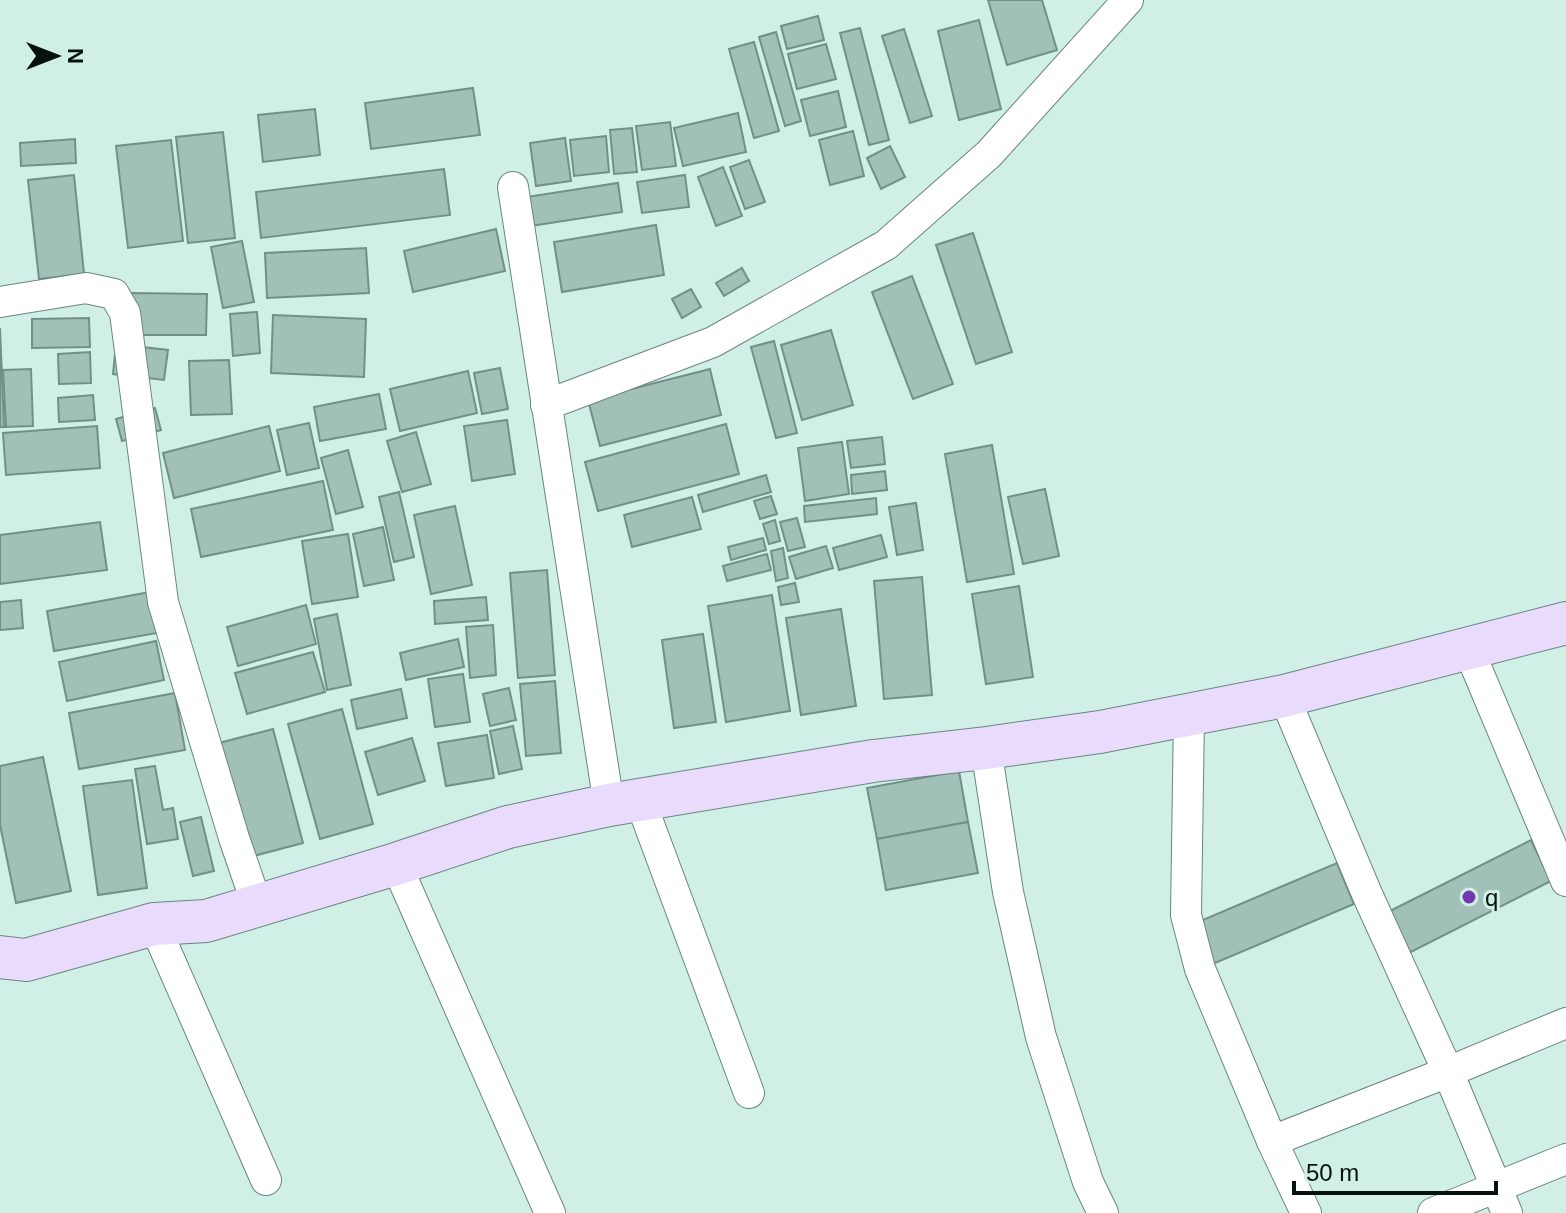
<svg xmlns="http://www.w3.org/2000/svg" width="1566" height="1213" viewBox="0 0 1566 1213" font-family="Helvetica,sans-serif">
	<style>
		.building { fill: #a1c0b7; stroke: #729088; stroke-width: 2 }
		.lines { fill: none; stroke-linecap: round; stroke-linejoin: round }
		.street-casing { stroke: #69867e; stroke-width: 32 }
		.secondary-casing { stroke: #69867e; stroke-width: 44 }
		.street { stroke: #fff; stroke-width: 30 }
		.secondary { stroke: #e9dbfc; stroke-width: 42 }
		.poi-dot { fill: #7339af; stroke: #d0f0e7; stroke-width: 3 }
		.labels { text-anchor: middle; dominant-baseline: central; stroke-width: 6; stroke-linejoin: round; paint-order: stroke }
		.poi-label { font-size: 24px; fill: #071210; stroke: #d0f0e7; text-anchor: start }
	</style>
	<rect width="100%" height="100%" fill="#d0f0e7"/>
	<g class="building">
		<path d="M988 0H1042L1057 50 1007 65Z"/>
		<path d="M818 16 824 40 787 49 781 26Z"/>
		<path d="M979 20 1001 109 959 120 938 31Z"/>
		<path d="M860 28 889 140 869 145 840 33Z"/>
		<path d="M904 29 932 116 910 123 882 36Z"/>
		<path d="M776 32 801 121 785 126 759 37Z"/>
		<path d="M754 42 779 131 754 138 729 49Z"/>
		<path d="M826 44 836 79 797 89 788 54Z"/>
		<path d="M473 88 480 135 371 149 365 103Z"/>
		<path d="M838 91 846 127 810 136 801 100Z"/>
		<path d="M315 109 320 155 263 162 258 115Z"/>
		<path d="M738 113 746 152 683 166 674 128Z"/>
		<path d="M670 122 676 166 642 170 636 126Z"/>
		<path d="M632 128 637 172 614 174 610 130Z"/>
		<path d="M853 131 864 176 830 185 819 140Z"/>
		<path d="M223 132 235 238 188 243 176 137Z"/>
		<path d="M606 136 609 172 574 176 570 140Z"/>
		<path d="M565 138 571 181 536 186 530 143Z"/>
		<path d="M75 139 76 163 21 166 20 143Z"/>
		<path d="M171 140 183 241 128 248 116 146Z"/>
		<path d="M890 146 905 177 881 189 867 158Z"/>
		<path d="M749 160 765 202 745 209 730 167Z"/>
		<path d="M723 167 742 216 716 226 698 177Z"/>
		<path d="M444 169 450 215 261 238 256 192Z"/>
		<path d="M74 175 84 274 39 279 28 180Z"/>
		<path d="M685 175 689 207 642 213 637 182Z"/>
		<path d="M618 183 622 212 524 227 520 198Z"/>
		<path d="M656 225 664 275 562 292 554 242Z"/>
		<path d="M496 229 505 271 413 292 404 251Z"/>
		<path d="M973 233 1012 352 976 364 936 245Z"/>
		<path d="M242 241 254 302 223 308 211 247Z"/>
		<path d="M366 248 369 293 267 298 265 253Z"/>
		<path d="M742 268 749 281 724 296 716 283Z"/>
		<path d="M912 276 953 384 913 399 872 292Z"/>
		<path d="M691 289 701 307 682 318 672 299Z"/>
		<path d="M130 293 207 294 206 335H130Z"/>
		<path d="M257 312 260 353 233 356 230 314Z"/>
		<path d="M273 315 366 319 364 377 271 373Z"/>
		<path d="M89 318 90 347 32 348V319Z"/>
		<path d="M0 328 4 427H0Z"/>
		<path d="M831 330 853 405 802 420 781 345Z"/>
		<path d="M774 341 797 433 776 438 751 347Z"/>
		<path d="M116 344 168 350 164 380 113 374Z"/>
		<path d="M90 352 91 383 59 384 58 354Z"/>
		<path d="M229 360 232 414 191 415 189 361Z"/>
		<path d="M500 368 508 409 482 414 474 373Z"/>
		<path d="M31 369 33 426 6 427 3 370Z"/>
		<path d="M710 369 721 415 600 446 588 400Z"/>
		<path d="M468 371 477 413 400 431 390 389Z"/>
		<path d="M379 394 386 429 320 441 314 407Z"/>
		<path d="M93 395 95 420 59 422 58 398Z"/>
		<path d="M155 408 161 430 122 441 116 419Z"/>
		<path d="M507 420 515 474 472 481 464 426Z"/>
		<path d="M309 423 319 468 287 475 277 430Z"/>
		<path d="M726 424 739 474 598 511 585 462Z"/>
		<path d="M97 426 100 468 6 475 3 433Z"/>
		<path d="M269 426 280 471 174 498 163 453Z"/>
		<path d="M416 432 431 484 402 492 387 441Z"/>
		<path d="M882 437 885 464 851 468 847 441Z"/>
		<path d="M842 442 849 494 805 501 798 448Z"/>
		<path d="M992 445 1014 574 967 582 945 454Z"/>
		<path d="M348 450 363 507 336 514 321 458Z"/>
		<path d="M885 471 887 490 852 494 851 475Z"/>
		<path d="M766 475 771 492 703 512 698 495Z"/>
		<path d="M323 481 333 530 201 557 191 509Z"/>
		<path d="M1045 489 1059 556 1023 564 1008 497Z"/>
		<path d="M399 492 414 557 394 562 379 497Z"/>
		<path d="M771 496 777 514 760 519 754 501Z"/>
		<path d="M692 497 701 529 632 547 624 515Z"/>
		<path d="M876 498 877 514 805 522 804 506Z"/>
		<path d="M916 503 923 550 897 555 889 507Z"/>
		<path d="M455 506 472 585 431 594 414 515Z"/>
		<path d="M797 518 805 547 788 551 780 522Z"/>
		<path d="M775 520 780 541 769 544 763 524Z"/>
		<path d="M100 522 107 570 0 584V535Z"/>
		<path d="M383 527 394 580 364 586 353 534Z"/>
		<path d="M348 534 358 597 312 604 302 541Z"/>
		<path d="M881 535 887 557 839 570 833 548Z"/>
		<path d="M763 538 766 550 731 560 728 547Z"/>
		<path d="M826 546 833 568 796 579 789 557Z"/>
		<path d="M783 548 788 578 776 581 771 551Z"/>
		<path d="M767 554 771 570 727 581 723 566Z"/>
		<path d="M547 570 555 675 518 678 510 573Z"/>
		<path d="M922 577 932 695 884 699 874 581Z"/>
		<path d="M795 583 799 602 781 605 778 587Z"/>
		<path d="M1019 586 1033 677 986 684 972 594Z"/>
		<path d="M150 592 157 633 54 651 47 611Z"/>
		<path d="M772 595 790 711 726 722 708 606Z"/>
		<path d="M486 597 488 620 435 624 434 601Z"/>
		<path d="M21 600 23 628 0 630V602Z"/>
		<path d="M306 605 316 644 238 666 227 627Z"/>
		<path d="M841 609 856 706 801 715 786 618Z"/>
		<path d="M337 614 351 685 327 690 314 619Z"/>
		<path d="M493 625 496 675 470 678 466 627Z"/>
		<path d="M703 634 716 722 674 728 662 640Z"/>
		<path d="M458 639 464 667 406 680 400 653Z"/>
		<path d="M156 641 164 680 67 701 59 662Z"/>
		<path d="M313 652 325 692 247 714 235 673Z"/>
		<path d="M463 674 470 722 435 727 428 679Z"/>
		<path d="M555 681 561 753 526 756 520 684Z"/>
		<path d="M509 688 516 720 490 726 483 694Z"/>
		<path d="M401 689 407 718 357 729 351 700Z"/>
		<path d="M175 693 185 750 79 769 69 713Z"/>
		<path d="M342 709 373 824 320 839 288 724Z"/>
		<path d="M513 726 522 769 499 774 490 731Z"/>
		<path d="M273 729 303 843 246 858 215 744Z"/>
		<path d="M487 735 494 778 446 786 438 743Z"/>
		<path d="M412 738 425 781 378 795 365 752Z"/>
		<path d="M43 757 71 891 16 903 0 825V766Z"/>
		<path d="M155 766 163 810 173 808 178 839 147 844 135 769Z"/>
		<path d="M959 771 968 822 877 839 867 788Z"/>
		<path d="M132 780 147 888 98 895 83 786Z"/>
		<path d="M201 817 214 871 193 876 180 822Z"/>
		<path d="M968 822 978 873 886 890 877 839Z"/>
		<path d="M1531 840 1551 881 1407 954 1386 913Z"/>
		<path d="M1337 863 1354 904 1208 966 1191 925Z"/>
	</g>
	<g class="lines">
		<defs>
			<g id="street">
				<path d="M513 187 609 805"/>
				<path d="M0 302 86 288 114 294 125 313 163 602 234 838 257 905"/>
				<path d="M546 405 713 342 886 245 989 154 1128 0"/>
				<path d="M1468 648 1566 881"/>
				<path d="M1284 696 1367 894 1448 1072 1507 1213"/>
				<path d="M1189 715 1186 915 1200 969 1272 1141 1306 1213"/>
				<path d="M986 748 1008 892 1041 1037 1088 1182 1103 1213"/>
				<path d="M640 800 749 1093"/>
				<path d="M396 864 550 1213"/>
				<path d="M154 924 266 1180"/>
				<path d="M1272 1141 1448 1072 1566 1023"/>
				<path d="M1433 1213 1566 1159"/>
			</g>
			<path id="secondary" d="M0 957 26 960 154 924 206 921 396 864 508 827 609 805 873 761 986 748 1100 732 1284 696 1566 623"/>
		</defs>
		<use href="#street" class="street-casing"/>
		<use href="#secondary" class="secondary-casing"/>
		<use href="#street" class="street"/>
		<use href="#secondary" class="secondary"/>
	</g>
	<circle class="poi-dot" cx="1469" cy="897" r="8"/>
	<g class="labels">
		<g class="poi-label">
			<text x="1485" y="897">q</text>
		</g>
	</g>
	<g transform="translate(56 56) rotate(90)" stroke="#d0f0e7" stroke-width="6" paint-order="stroke">
	<path d="M0-6L14 30L0 20L-14 30Z" fill="#071210"/>
	<text y="-12" font-size="22" font-weight="bold" text-anchor="middle" fill="#071210">N</text>
	</g>
	<path d="M1294 1181v12h202v-12" fill="none" stroke="#071210" stroke-width="4"/>
	<text x="1306" y="1181" font-size="24" fill="#071210" stroke="#d0f0e7" stroke-width="6" paint-order="stroke">50 m</text>
</svg>
